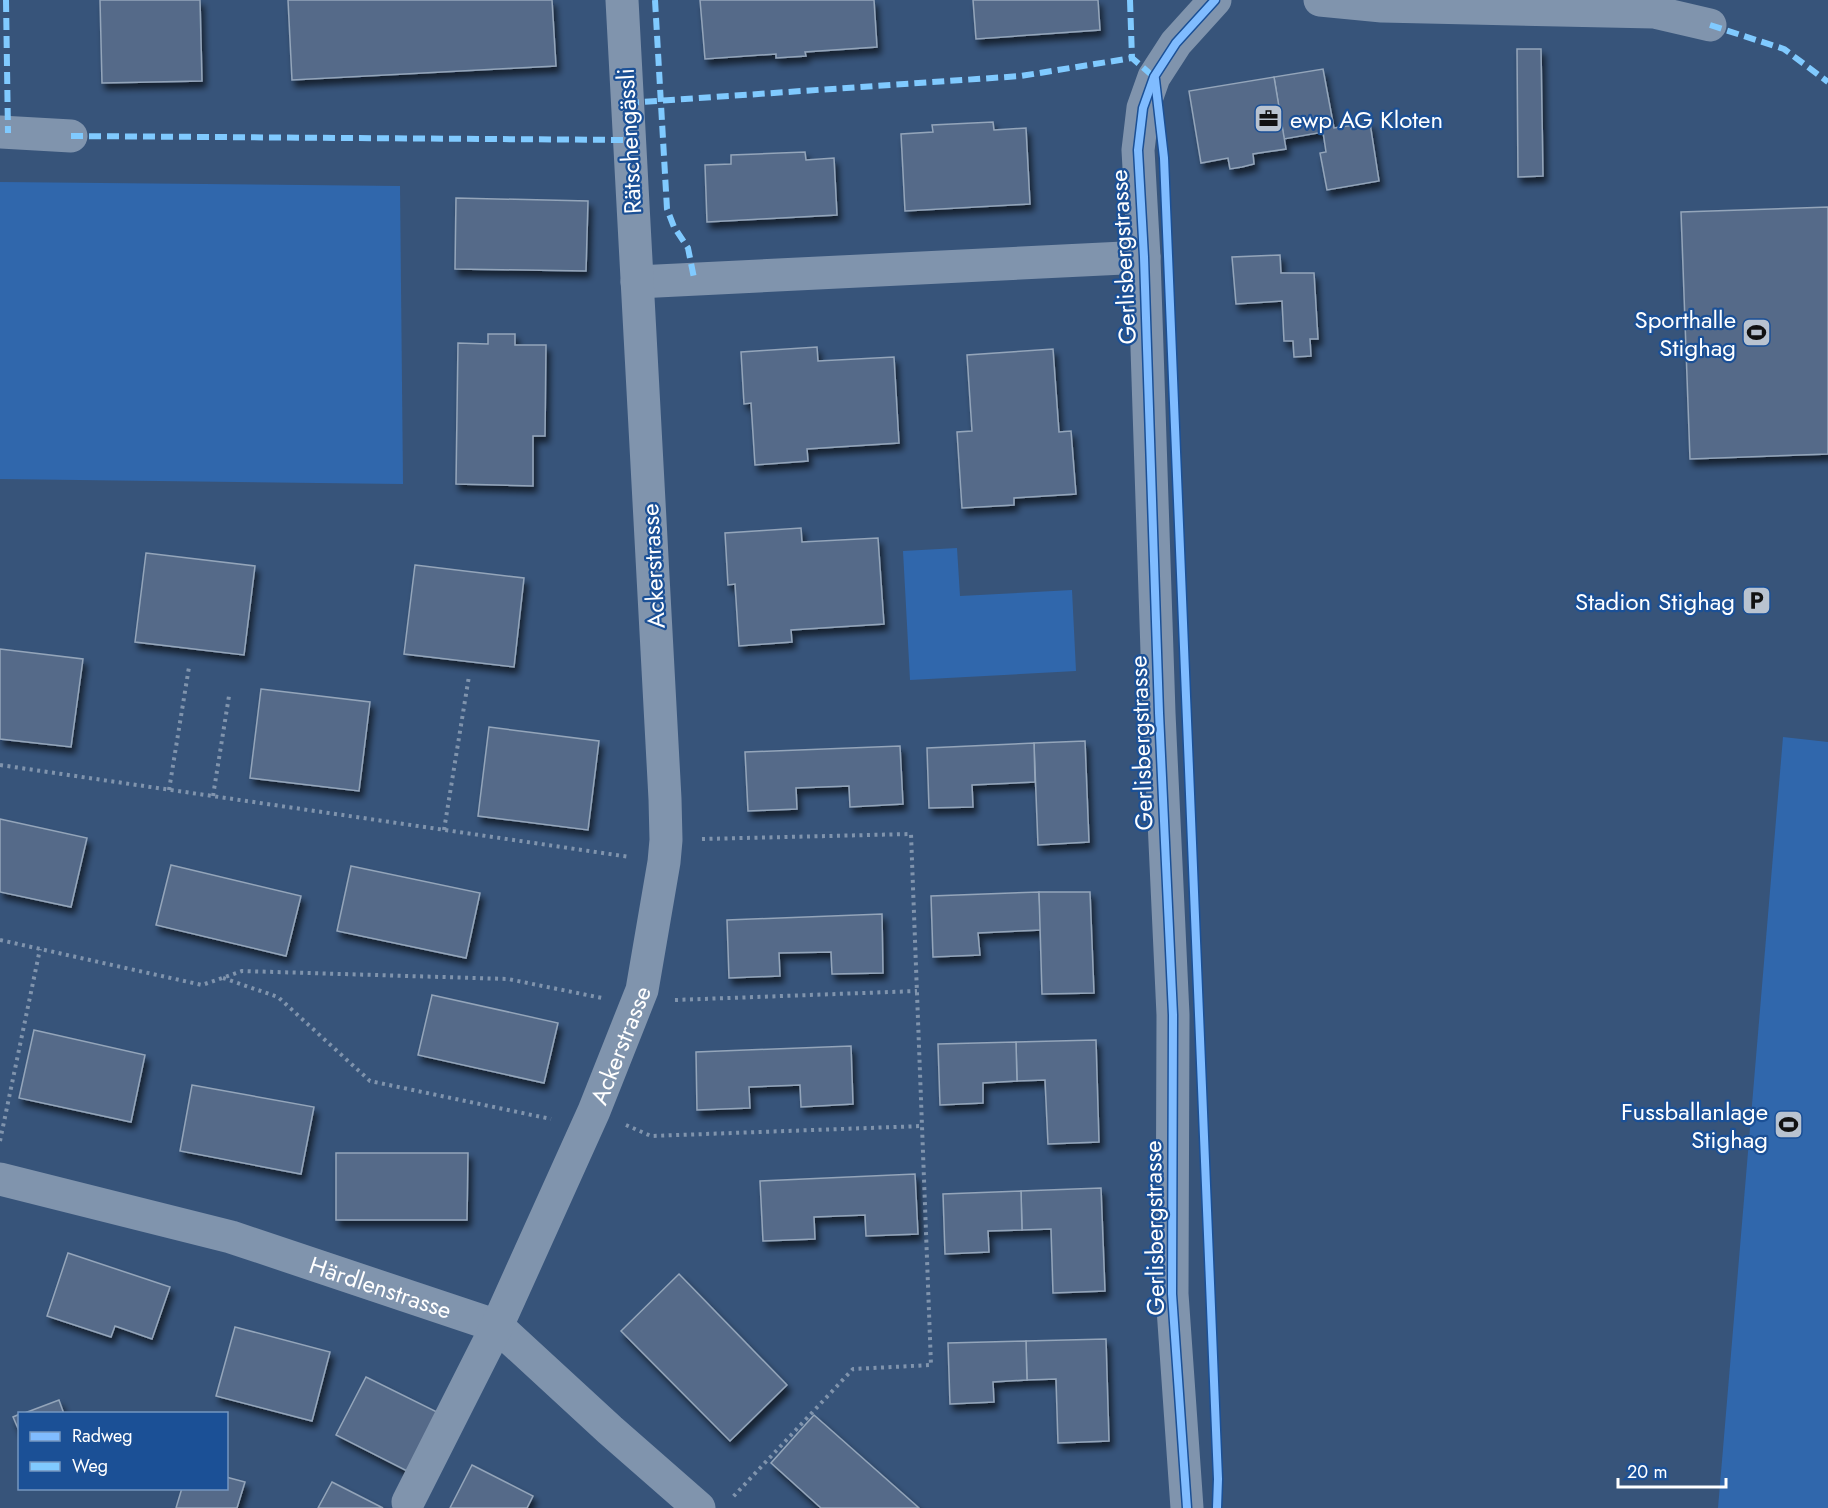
<svg xmlns="http://www.w3.org/2000/svg" width="1828" height="1508" viewBox="0 0 1828 1508" font-family="Jost,sans-serif">
	<style>
		.green { fill: #3067ac }
		.building { fill: #546b89; stroke: #94a5ba; stroke-width: 1.5; filter: url(#shadow) }
		.lines { fill: none; stroke-linecap: round; stroke-linejoin: round }
		.path { stroke: #8094ad; stroke-width: 4; stroke-dasharray: 3 4.5; stroke-linecap: butt }
		.minor { stroke: #8094ad; stroke-width: 33 }
		.quiet { stroke: #80caff; stroke-width: 6; stroke-dasharray: 12 6; stroke-linecap: butt }
		.cycleway-casing { stroke: #1b5096; stroke-width: 11 }
		.cycleway { stroke: #80bcff; stroke-width: 8 }
		.labels { text-anchor: middle; dominant-baseline: central; stroke-width: 4.5; stroke-linejoin: round; paint-order: stroke }
		.poi-label { font-size: 24px; fill: #fff; stroke: #1b5096; text-anchor: end }
		.street-label { font-size: 24px; fill: #fff; stroke: #1b5096 }
	</style>
	<defs>
		<filter id="shadow"><feDropShadow dx="3.5" dy="6" stdDeviation="3" flood-color="#0009"/></filter>
	</defs>
	<rect width="100%" height="100%" fill="#37547a"/>
	<g class="green">
		<path d="M0 182 400 186 403 484 0 479Z"/>
		<path d="M957 548 960 596 1072 590 1076 671 910 680 903 551Z"/>
		<path d="M1783 737 1828 742V1508H1718Z"/>
	</g>
	<g class="building">
		<path d="M100 0H200L202 81 102 83Z"/>
		<path d="M288 0H552L556 66 292 80Z"/>
		<path d="M700 0H874L877 47 805 52 806 56 776 58V54L705 59Z"/>
		<path d="M973 0H1098L1100 30 976 39Z"/>
		<path d="M1517 49H1541L1543 176 1518 177Z"/>
		<path d="M1323 69 1334 128 1370 123 1379 181 1327 190 1320 153 1326 152 1323 132 1284 139 1274 77Z"/>
		<path d="M1274 77 1286 149 1253 154 1254 164 1242 167 1230 169 1228 158 1201 163 1189 91Z"/>
		<path d="M993 122 994 130 1026 128 1030 204 905 211 901 134 933 132 932 125Z"/>
		<path d="M805 152 806 160 834 158 837 215 707 222 705 165 731 164V155Z"/>
		<path d="M456 198 588 201 586 271 455 269Z"/>
		<path d="M1828 207V454L1690 459 1681 212Z"/>
		<path d="M1280 255 1281 273H1314L1318 339H1310L1311 356 1294 357 1293 341H1284L1282 301 1236 304 1232 257Z"/>
		<path d="M488 334H515V345H546L545 436H533V486L456 484 458 343 488 344Z"/>
		<path d="M817 347 818 361 894 357 899 443 807 449 808 461 755 465 751 403 744 404 741 352Z"/>
		<path d="M1053 349 1059 432 1071 431 1076 494 1014 498V505L962 508 957 432 972 431 967 355Z"/>
		<path d="M801 528 802 542 878 538 884 624 791 630 792 642 739 646 735 584 728 585 725 533Z"/>
		<path d="M146 553 255 566 244 655 135 642Z"/>
		<path d="M415 565 524 578 514 667 404 654Z"/>
		<path d="M0 649 83 659 71 747 0 739Z"/>
		<path d="M261 689 370 702 359 791 250 778Z"/>
		<path d="M489 727 599 741 588 830 478 816Z"/>
		<path d="M1085 741 1089 842 1038 845 1034 743Z"/>
		<path d="M1034 743 1035 782 972 785 973 807 929 808 927 748Z"/>
		<path d="M900 746 903 804 850 807 849 786 796 788 797 809 748 811 745 752Z"/>
		<path d="M0 819 87 838 71 907 0 892Z"/>
		<path d="M171 865 301 896 286 956 156 925Z"/>
		<path d="M351 866 480 893 466 958 337 931Z"/>
		<path d="M1039 892 1041 930 978 933 980 955 933 957 931 896Z"/>
		<path d="M1039 892H1090L1094 993 1042 994Z"/>
		<path d="M882 914 883 973 832 974 831 952 779 953 780 976 729 978 727 920Z"/>
		<path d="M432 995 558 1023 544 1083 418 1055Z"/>
		<path d="M34 1030 145 1055 131 1122 19 1098Z"/>
		<path d="M1096 1040 1099 1142 1048 1144 1045 1080 1017 1081 1016 1042Z"/>
		<path d="M1016 1042 1017 1081 983 1083V1103L940 1105 938 1044Z"/>
		<path d="M851 1046 853 1104 801 1107 800 1085 749 1087 750 1108 697 1110 696 1052Z"/>
		<path d="M192 1085 314 1107 301 1174 180 1151Z"/>
		<path d="M336 1153H468L467 1220H336Z"/>
		<path d="M915 1174 918 1234 866 1236 865 1215 814 1217 815 1239 763 1241 760 1181Z"/>
		<path d="M1101 1188 1105 1291 1053 1293 1051 1229 1022 1230 1021 1191Z"/>
		<path d="M1021 1191 1022 1230 988 1231 989 1252 945 1254 943 1194Z"/>
		<path d="M68 1253 170 1287 152 1339 115 1326 111 1337 47 1316Z"/>
		<path d="M679 1274 787 1385 730 1441 621 1331Z"/>
		<path d="M235 1327 330 1352 312 1421 216 1396Z"/>
		<path d="M1106 1339 1109 1441 1058 1443 1056 1379 1027 1380 1026 1341Z"/>
		<path d="M1026 1341 1027 1380 993 1382 994 1402 950 1404 948 1343Z"/>
		<path d="M366 1377 441 1414 411 1473 336 1435Z"/>
		<path d="M59 1400 64 1414H22Z"/>
		<path d="M20 1414V1433L13 1417Z"/>
		<path d="M814 1415 919 1508H821L771 1463Z"/>
		<path d="M472 1465 533 1496 527 1508H450Z"/>
		<path d="M226 1477 245 1482 237 1508H176L182 1488H226Z"/>
		<path d="M332 1482 383 1508H318Z"/>
	</g>
	<g class="lines">
		<g class="path">
			<path d="M0 765 630 857"/>
			<path d="M169 790 189 667"/>
			<path d="M213 796 229 696"/>
			<path d="M444 830 469 676"/>
			<path d="M702 839 911 834 931 1365 853 1369 731 1499"/>
			<path d="M0 940 202 985 242 971 508 979 602 998"/>
			<path d="M223 978 278 997 370 1081 551 1119"/>
			<path d="M675 1000 917 991"/>
			<path d="M626 1125 651 1136 922 1126"/>
			<path d="M0 1141 40 949"/>
		</g>
		<g class="minor">
			<path d="M1320 0 1382 6 1654 12 1710 25"/>
			<path d="M0 132 71 136"/>
			<path d="M637 282 1144 257"/>
			<path id="s1" d="M0 1179 231 1237 497 1326 610 1430 699 1508"/>
			<path id="s2" d="M408 1502 497 1326 594 1111 642 990 664 862 666 840 665 799 622 0"/>
			<path d="M1187 1508 1172 1294 1173 1015 1159 713 1144 257 1138 150 1143 108 1154 77 1176 43 1215 0"/>
		</g>
		<g class="quiet">
			<path d="M6 0 8 133"/>
			<path d="M655 0 667 209 674 227 688 248 694 278"/>
			<path d="M1130 0 1132 58"/>
			<path d="M1710 25 1784 49 1828 82"/>
			<path d="M627 103 1021 76 1132 58 1154 77"/>
			<path d="M71 136 628 140"/>
		</g>
		<defs>
			<g id="cycleway">
				<path d="M1155 79 1164 158 1218 1479 1217 1508"/>
				<path d="M1187 1508 1172 1294 1173 1015 1159 713 1144 257 1138 150 1143 108 1154 77 1176 43 1215 0"/>
			</g>
		</defs>
		<use href="#cycleway" class="cycleway-casing"/>
		<use href="#cycleway" class="cycleway"/>
	</g>
	<defs>
		<symbol id="office-square" viewBox="-11 -11 22 22"><rect x="-9" y="-9" width="18" height="18" rx="4" fill="#b9c3d0" stroke="#1b5096"/><path d="M-6-3h4V-5.5h4V-3h4V5H-6ZM-1-4.5V-3h2v-1.5ZM-6 0V1H6V0Z" fill="#111"/></symbol>
		<symbol id="stadium-square" viewBox="-11 -11 22 22"><rect x="-9" y="-9" width="18" height="18" rx="4" fill="#b9c3d0" stroke="#1b5096"/><path d="M0-5a6.5 5 0 1 0 0 10a6.5 5 0 1 0 0-10ZM-3.5-1.8h7v3.6h-7Z" fill="#111"/></symbol>
		<symbol id="parking-square" viewBox="-11 -11 22 22"><rect x="-9" y="-9" width="18" height="18" rx="4" fill="#b9c3d0" stroke="#1b5096"/><path d="M-3.5-5.5H1a3.5 3.5 0 0 1 0 7H-1V5.5H-3.5ZM-1-3.4V-.6H.8a1.4 1.4 0 0 0 0-2.8Z" fill="#111"/></symbol>
	</defs>
	<g fill-rule="evenodd">
		<use href="#office-square" x="1252" y="102" width="33" height="33"/>
		<use href="#stadium-square" x="1740" y="316" width="33" height="33"/>
		<use href="#parking-square" x="1740" y="584" width="33" height="33"/>
		<use href="#stadium-square" x="1772" y="1108" width="33" height="33"/>
	</g>
	<g class="labels">
		<g class="poi-label">
			<text x="1290" y="119" text-anchor="start">ewp AG Kloten</text>
			<text x="1736" y="319">Sporthalle<tspan x="1736" dy="28">Stighag</tspan></text>
			<text x="1735" y="601">Stadion Stighag</text>
			<text x="1768" y="1111">Fussballanlage<tspan x="1768" dy="28">Stighag</tspan></text>
		</g>
		<g class="street-label">
			<text transform="translate(629 141) rotate(-93)">Rätschengässli</text>
			<text transform="translate(1123 257) rotate(-93)">Gerlisbergstrasse</text>
			<text transform="translate(653 566) rotate(-93)">Ackerstrasse</text>
			<text transform="translate(1141 743) rotate(-92)">Gerlisbergstrasse</text>
			<text stroke="none"><textPath href="#s2" startOffset="504">Ackerstrasse</textPath></text>
			<text transform="translate(1154 1228) rotate(-91)">Gerlisbergstrasse</text>
			<text stroke="none"><textPath href="#s1" startOffset="396">Härdlenstrasse</textPath></text>
		</g>
	</g>
	<rect x="18" y="1412" width="210" height="78" fill="#1b5096" stroke="#7696c0" stroke-width="1.5"/>
	<rect x="30" y="1432" width="30" height="9" fill="#80bcff" stroke="#7696c0" stroke-width="1.5"/>
	<text x="72" y="1442" font-size="18" fill="#ffffff">Radweg</text>
	<rect x="30" y="1462" width="30" height="9" fill="#80caff" stroke="#7696c0" stroke-width="1.5"/>
	<text x="72" y="1472" font-size="18" fill="#ffffff">Weg</text>
	<path d="M1618 1478v9h108v-9" fill="none" stroke="#ffffff" stroke-width="3"/>
	<text x="1627" y="1478" font-size="18" fill="#ffffff" stroke="#1b5096" stroke-width="4.5" paint-order="stroke">20 m</text>
</svg>
